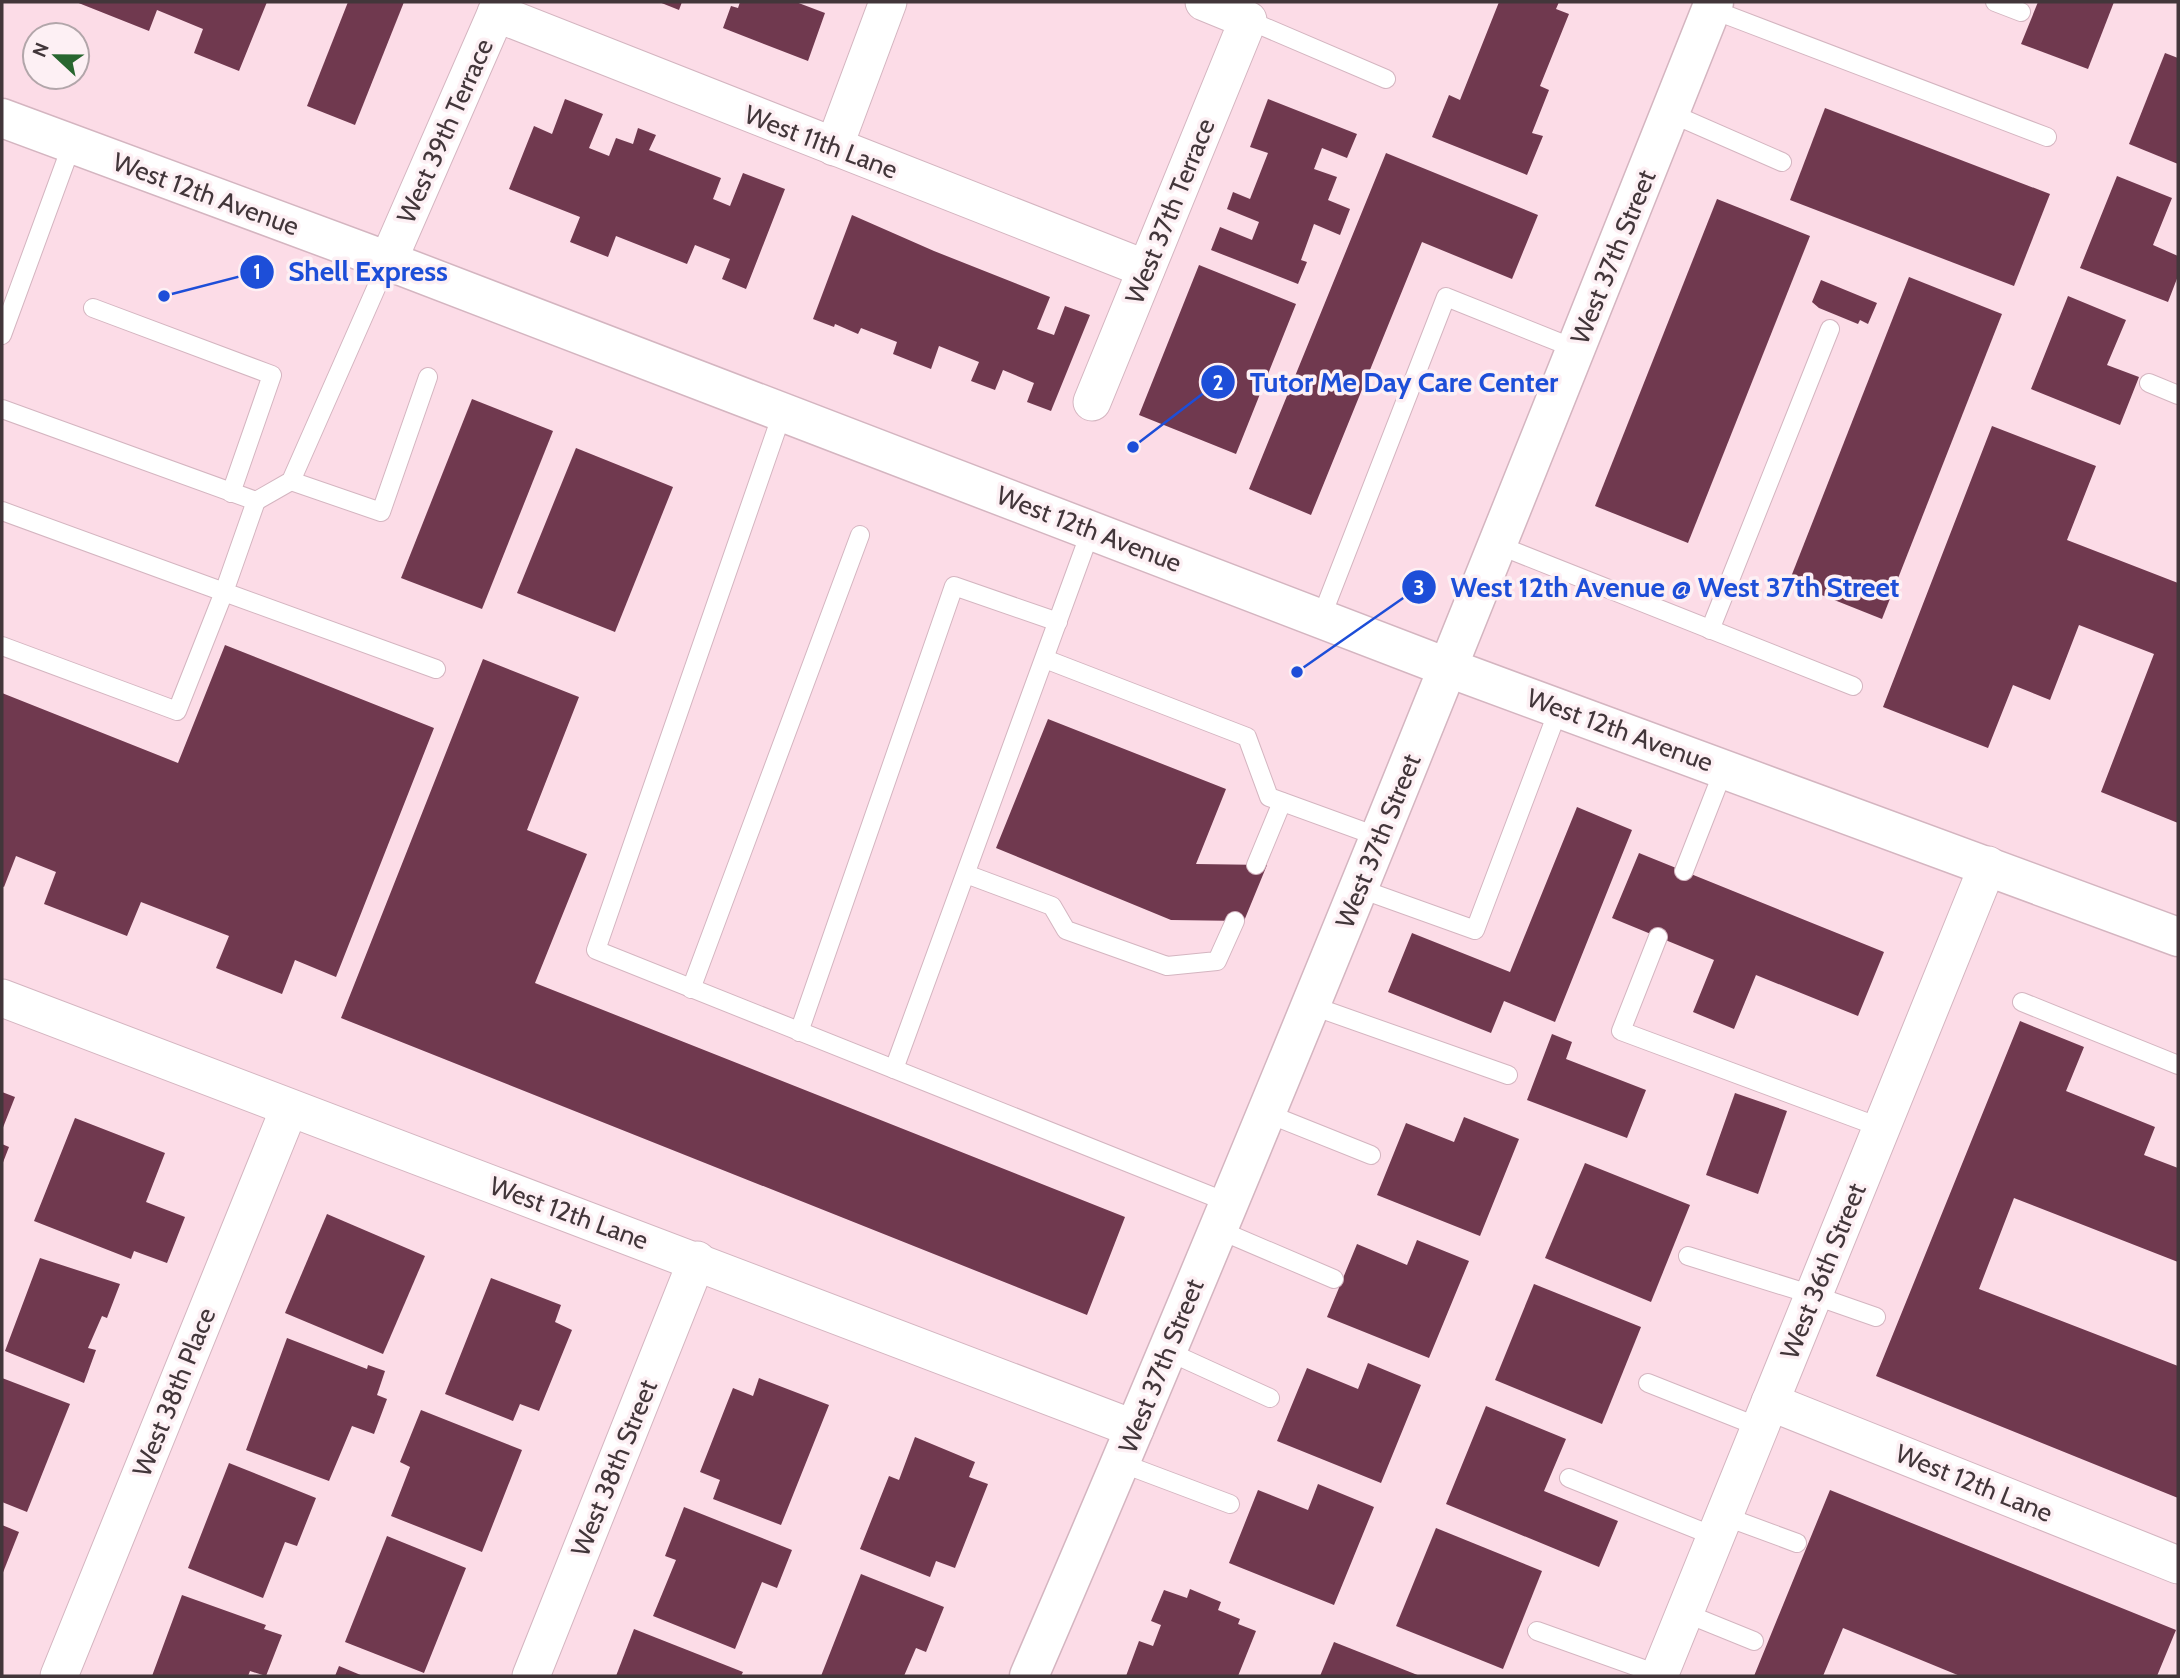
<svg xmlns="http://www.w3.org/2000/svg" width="2180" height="1678" viewBox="0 0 2180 1678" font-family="Cabin,sans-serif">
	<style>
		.building { fill: #70394f }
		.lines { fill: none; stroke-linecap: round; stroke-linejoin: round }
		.service-casing { stroke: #d4b5c0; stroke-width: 20 }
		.minor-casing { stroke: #d4b5c0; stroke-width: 39 }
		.tertiary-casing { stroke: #d4b5c0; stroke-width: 41 }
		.secondary-casing { stroke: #d4b5c0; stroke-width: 41 }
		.service { stroke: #fff; stroke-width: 18 }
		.minor { stroke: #fff; stroke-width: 37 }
		.tertiary { stroke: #fff; stroke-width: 38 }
		.secondary { stroke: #fff; stroke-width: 38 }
		.labels { text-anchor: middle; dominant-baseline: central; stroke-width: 7; stroke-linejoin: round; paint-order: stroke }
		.street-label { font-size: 26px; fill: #42363a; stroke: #fdf0f4 }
		.leader { fill: none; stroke: #1d4ed8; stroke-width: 2.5 }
		.callout-dot { fill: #1d4ed8; stroke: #fdf0f4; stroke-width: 2.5 }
		.mark-label { font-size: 21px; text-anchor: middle; font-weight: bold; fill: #fff }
		.callout-label { font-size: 28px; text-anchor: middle; font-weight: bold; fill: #1d4ed8; stroke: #fdf0f4; stroke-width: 7; stroke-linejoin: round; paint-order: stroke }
	</style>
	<rect width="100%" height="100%" fill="#fcdce7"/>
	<g class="building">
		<path d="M76 2H267L239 71 194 53 203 29 157 10 149 31Z"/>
		<path d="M348 2H404L355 125 307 106Z"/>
		<path d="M659 2H682L679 10Z"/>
		<path d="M740 2H796L825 13 808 61 723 28 731 6 738 8Z"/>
		<path d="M1499 2H1559L1556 9 1569 14 1540 86 1549 90 1532 133 1543 136 1527 175 1432 137 1449 95 1460 100Z"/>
		<path d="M2038 2H2114L2088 69 2021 44Z"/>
		<path d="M2165 53 2178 58V164L2129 144Z"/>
		<path d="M565 99 603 114 589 148 609 156 616 138 633 144 638 128 656 135 649 150 721 178 713 199 730 206 743 173 785 189 746 289 722 279 730 259 695 245 687 264 616 236 608 257 570 242 580 217 509 189 534 126 552 134Z"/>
		<path d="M1268 99 1357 134 1347 158 1322 148 1314 169 1337 177 1328 200 1350 209 1340 235 1314 224 1301 260 1307 262 1298 284 1211 250 1220 227 1252 240 1259 222 1227 209 1233 192 1250 199 1268 153 1250 147Z"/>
		<path d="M1825 108 2050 194 2014 286 1790 200Z"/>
		<path d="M1386 153 1538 215 1512 279 1422 242 1311 515 1249 489Z"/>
		<path d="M2117 176 2172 198 2153 245 2178 256V276L2168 302 2080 268Z"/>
		<path d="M1717 199 1810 236 1688 543 1595 506Z"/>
		<path d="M852 215 934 251 1050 297 1037 329 1054 335 1065 306 1090 315 1051 411 1027 402 1034 383 1003 370 995 390 971 381 979 362 939 346 931 369 893 354 897 342 861 328 858 334 835 324 834 327 813 319Z"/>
		<path d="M1199 265 1296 304 1236 454 1139 415Z"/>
		<path d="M1909 277 2002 314 1882 619 1789 582Z"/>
		<path d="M1821 280 1877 303 1868 324 1860 320 1858 324 1819 308 1812 302Z"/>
		<path d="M2068 296 2126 320 2107 365 2139 377 2120 425 2031 389Z"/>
		<path d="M472 399 553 431 482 609 401 578Z"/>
		<path d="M1992 426 2096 466 2067 540 2178 583V823L2101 792 2154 654 2079 625 2050 700 2013 685 1988 748 1883 707Z"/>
		<path d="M576 448 673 487 615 632 517 593Z"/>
		<path d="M225 645 434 728 336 977 295 960 282 994 216 968 229 936 141 902 127 936 44 904 56 872 16 856 4 887 2 886V693L178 763Z"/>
		<path d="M483 659 579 697 527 830 587 854 535 983 1125 1217 1087 1315 341 1018Z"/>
		<path d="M1048 719 1226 789 1196 864 1267 865 1244 921 1171 920 996 848Z"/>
		<path d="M1577 807 1632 830 1555 1022 1504 1001 1491 1033 1388 992 1412 933 1510 972Z"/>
		<path d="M1639 853 1884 952 1858 1016 1756 975 1734 1029 1693 1012 1714 960 1612 918Z"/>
		<path d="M2020 1021 2084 1047 2066 1091 2155 1127 2144 1155 2178 1168V1262L2014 1198 1979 1289 2178 1366V1498L1876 1376Z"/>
		<path d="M1552 1034 1572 1042 1566 1059 1646 1090 1627 1138 1527 1100Z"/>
		<path d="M2 1092 15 1097 2 1130Z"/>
		<path d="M1735 1093 1787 1111 1758 1194 1706 1175Z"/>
		<path d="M1464 1117 1519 1139 1480 1236 1377 1195 1406 1123 1454 1142Z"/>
		<path d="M75 1118 165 1153 146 1202 185 1217 167 1263 134 1251 131 1259 34 1221Z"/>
		<path d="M2 1144 9 1147 2 1165Z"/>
		<path d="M1585 1163 1690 1205 1651 1302 1545 1258Z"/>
		<path d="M327 1214 425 1256 383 1354 285 1313Z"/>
		<path d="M1417 1240 1469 1261 1429 1358 1327 1317 1357 1244 1407 1265Z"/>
		<path d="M40 1258 120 1284 107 1318 102 1316 88 1348 96 1350 84 1383 5 1351Z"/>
		<path d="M491 1278 561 1305 555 1322 572 1330 539 1411 520 1404 513 1421 445 1394Z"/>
		<path d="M1534 1284 1641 1327 1602 1424 1495 1380Z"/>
		<path d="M287 1338 367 1369 368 1365 385 1371 377 1395 387 1399 374 1434 352 1426 329 1481 246 1450Z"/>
		<path d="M1368 1363 1421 1385 1381 1483 1277 1441 1307 1368 1358 1389Z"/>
		<path d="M2 1378 70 1404 27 1512 2 1502Z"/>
		<path d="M759 1378 829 1405 781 1525 713 1499 720 1480 700 1472 733 1388 753 1396Z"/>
		<path d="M1486 1406 1566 1439 1544 1491 1618 1521 1599 1567 1446 1504Z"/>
		<path d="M421 1410 522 1450 482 1552 391 1516 410 1467 400 1462Z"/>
		<path d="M915 1437 975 1462 969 1477 988 1484 955 1568 936 1561 930 1577 860 1549 889 1476 899 1480Z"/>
		<path d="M229 1463 316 1498 297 1546 285 1542 263 1598 188 1568Z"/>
		<path d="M1318 1484 1374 1507 1334 1605 1229 1563 1258 1490 1308 1510Z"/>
		<path d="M1830 1490 2176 1630 2157 1676H1960L1843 1628 1823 1676H1754Z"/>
		<path d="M684 1507 792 1550 777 1588 762 1582 735 1649 653 1616 676 1560 665 1556Z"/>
		<path d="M2 1525 19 1532 2 1575Z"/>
		<path d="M1436 1528 1542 1571 1503 1669 1396 1626Z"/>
		<path d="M387 1536 466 1568 424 1673 345 1642Z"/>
		<path d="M861 1574 944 1607 926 1652 916 1648 904 1676H821Z"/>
		<path d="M1190 1589 1221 1602 1218 1610 1240 1619 1238 1624 1256 1631 1238 1676H1126L1139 1641 1153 1646 1161 1625 1151 1621 1164 1590 1187 1598Z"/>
		<path d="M182 1595 266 1625 264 1629 282 1635 266 1676 250 1671 248 1676H152Z"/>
		<path d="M634 1629 743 1672 741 1676H616Z"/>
		<path d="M1334 1642 1420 1676H1320Z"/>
		<path d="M339 1666 363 1676H335Z"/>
	</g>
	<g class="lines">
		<defs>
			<g id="service">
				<path d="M1995 2 2021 12"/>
				<path d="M1711 9 2047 137"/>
				<path d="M1248 20 1386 79"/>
				<path d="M1670 113 1782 162"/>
				<path d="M93 308 272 375 231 493"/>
				<path d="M2 335 72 144"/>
				<path d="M2149 383 2178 395"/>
				<path d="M2 409 256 501 224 592 436 669"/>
				<path d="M783 411 596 950 1229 1203"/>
				<path d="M291 481 381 512 428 377"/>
				<path d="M256 501 291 481 388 261"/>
				<path d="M2 511 224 592 177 711 2 646"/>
				<path d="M1498 545 1853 686"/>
				<path d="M1321 618 1446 297 1576 349"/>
				<path d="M1710 630 1830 329"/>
				<path d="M1045 659 1247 737 1269 797 1379 837"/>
				<path d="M1256 865 1282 802"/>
				<path d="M1684 871 1724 769"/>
				<path d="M966 874 1052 906 1066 930 1167 966 1217 961 1235 921"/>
				<path d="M1358 888 1475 930 1559 708"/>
				<path d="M1658 937 1621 1031 1882 1128"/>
				<path d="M691 989 860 535"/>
				<path d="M2022 1002 2178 1065"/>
				<path d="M1310 1005 1508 1075"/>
				<path d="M799 1032 954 586 1058 622"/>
				<path d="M894 1069 1091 530"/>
				<path d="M1266 1113 1371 1155"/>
				<path d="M1217 1229 1334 1279"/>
				<path d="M1688 1256 1813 1295 1876 1317"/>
				<path d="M1167 1351 1270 1398"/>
				<path d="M1648 1383 1759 1427"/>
				<path d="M1121 1463 1230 1504"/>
				<path d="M1569 1478 1716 1537"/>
				<path d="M1724 1516 1797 1543"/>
				<path d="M1685 1613 1754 1641"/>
				<path d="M1537 1631 1660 1675"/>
			</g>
			<g id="minor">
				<path d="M496 13 1146 269"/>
				<path d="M834 147 888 2"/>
				<path d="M388 261 501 2"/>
				<path d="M1092 402 1248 20 1204 2"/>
				<path d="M2 998C379 1143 758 1284 1135 1429"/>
				<path d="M1770 1402 2178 1565"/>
				<path d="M59 1676 289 1109"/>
				<path d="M531 1676 697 1260"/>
				<path d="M1659 1676 1988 865"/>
			</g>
			<path id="tertiary" d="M1029 1676C1268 1122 1491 562 1714 2"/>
			<path id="secondary" d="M2 118 388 261 1449 668 2178 937"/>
		</defs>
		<use href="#service" class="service-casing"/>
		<use href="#minor" class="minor-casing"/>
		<use href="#tertiary" class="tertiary-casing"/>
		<use href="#secondary" class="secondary-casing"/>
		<use href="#service" class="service"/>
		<use href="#minor" class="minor"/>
		<use href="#tertiary" class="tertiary"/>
		<use href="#secondary" class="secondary"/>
	</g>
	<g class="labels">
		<g class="street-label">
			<text transform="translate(445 131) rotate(-66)">West 39th Terrace</text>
			<text transform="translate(821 142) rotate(21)">West 11th Lane</text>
			<text transform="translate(206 194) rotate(20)">West 12th Avenue</text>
			<text transform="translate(1170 211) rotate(-68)">West 37th Terrace</text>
			<text transform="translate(1613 257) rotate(-68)">West 37th Street</text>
			<text transform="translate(1089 529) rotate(21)">West 12th Avenue</text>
			<text transform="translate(1620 730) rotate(20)">West 12th Avenue</text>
			<text transform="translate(1378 841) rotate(-68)">West 37th Street</text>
			<text transform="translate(569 1213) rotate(20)">West 12th Lane</text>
			<text transform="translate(1823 1271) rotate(-68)">West 36th Street</text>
			<text transform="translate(1161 1366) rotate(-68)">West 37th Street</text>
			<text transform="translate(174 1392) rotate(-68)">West 38th Place</text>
			<text transform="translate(614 1468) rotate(-68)">West 38th Street</text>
			<text transform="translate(1974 1483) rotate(22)">West 12th Lane</text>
		</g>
	</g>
	<path class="leader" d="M164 296L257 272M1133 447L1218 382M1297 672L1419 587"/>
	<g class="callout-dot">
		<circle cx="164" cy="296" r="7"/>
		<circle cx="1133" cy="447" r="7"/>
		<circle cx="1297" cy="672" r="7"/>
		<circle cx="257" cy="272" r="18"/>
		<circle cx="1218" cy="382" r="18"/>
		<circle cx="1419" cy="587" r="18"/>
	</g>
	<g class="mark-label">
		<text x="257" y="279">1</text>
		<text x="1218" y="390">2</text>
		<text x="1419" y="595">3</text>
	</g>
	<g class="callout-label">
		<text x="368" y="281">Shell Express</text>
		<text x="1404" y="392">Tutor Me Day Care Center</text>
		<text x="1675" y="597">West 12th Avenue @ West 37th Street</text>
	</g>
	<rect width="2180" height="1678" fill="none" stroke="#42363a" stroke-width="7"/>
	<g transform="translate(56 56) rotate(292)"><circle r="33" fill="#fdf0f4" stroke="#b2a6aa" stroke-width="2"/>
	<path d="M0-5L12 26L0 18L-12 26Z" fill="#28662f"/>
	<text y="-10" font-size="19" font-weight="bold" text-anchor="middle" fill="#42363a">N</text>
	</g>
</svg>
